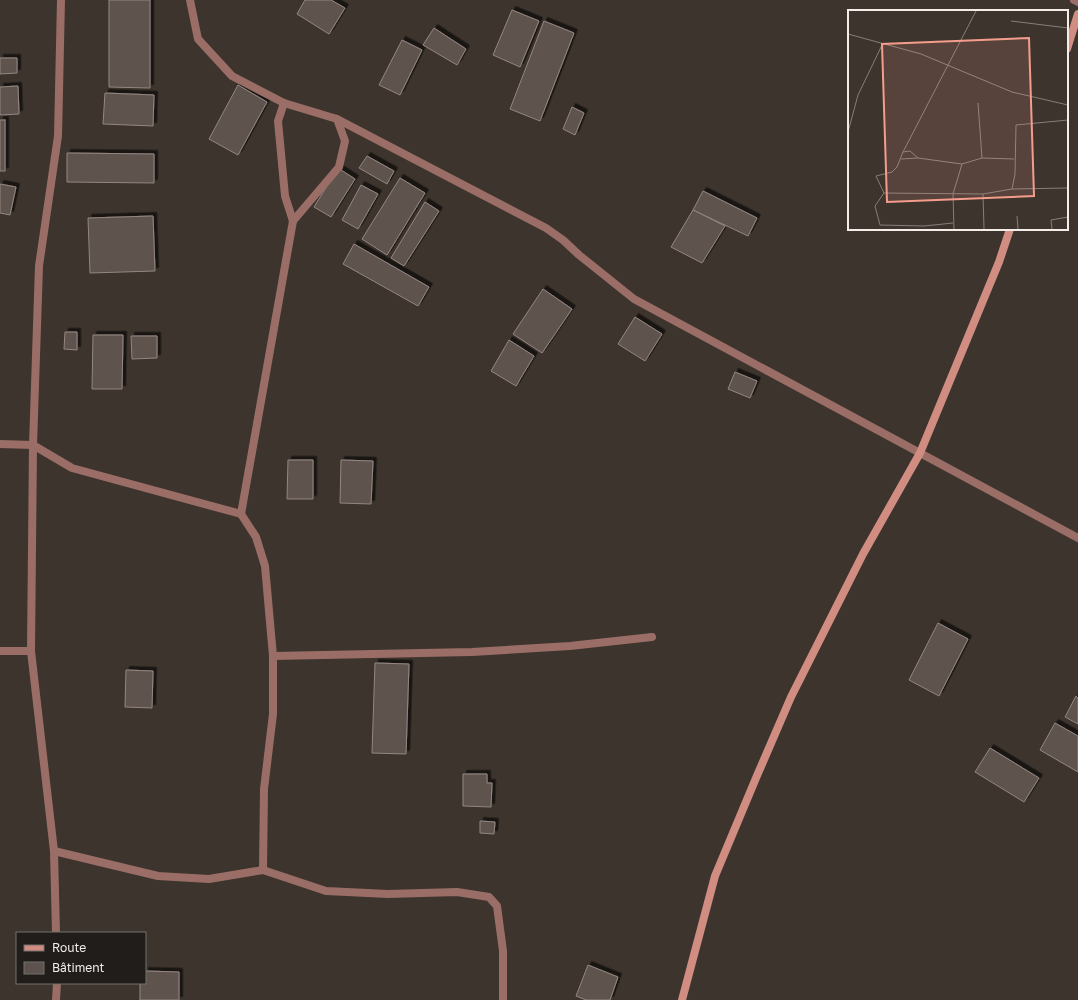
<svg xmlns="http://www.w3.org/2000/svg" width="1078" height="1000" viewBox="0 0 1078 1000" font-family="'Golos Text',sans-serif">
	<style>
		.building { fill: #5e524e; stroke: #948782; filter: url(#shadow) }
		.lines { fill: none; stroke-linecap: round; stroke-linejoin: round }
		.street { stroke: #9a6e67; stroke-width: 8 }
		.secondary { stroke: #d28d82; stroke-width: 8 }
		.inset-road { fill: none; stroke: #867e78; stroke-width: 1 }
		.view { fill: #f49d8c; fill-opacity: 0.15; stroke: #f49d8c; stroke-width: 2 }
		.inset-edge { fill: none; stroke: #f4ede9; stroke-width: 2 }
	</style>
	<defs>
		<filter id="shadow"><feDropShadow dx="3.5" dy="-3.5" stdDeviation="0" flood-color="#0009"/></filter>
	</defs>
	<rect width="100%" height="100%" fill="#3d342d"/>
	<g class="building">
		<path d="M109 0H150V88L109 87Z"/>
		<path d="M305 0H331L345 8 329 34 297 14Z"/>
		<path d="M512 10 539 21 520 67 493 55Z"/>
		<path d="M544 21 574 33 540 121 510 109Z"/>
		<path d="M434 28 466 49 457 65 423 45Z"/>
		<path d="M402 40 422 50 400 95 379 85Z"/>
		<path d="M0 58H17V73L0 74Z"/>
		<path d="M238 85 267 102 238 155 209 139Z"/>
		<path d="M18 86 19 114 0 115V87Z"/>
		<path d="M105 93 154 95 153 126 103 124Z"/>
		<path d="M572 107 584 113 575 135 563 129Z"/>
		<rect x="0" y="120" width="5" height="51"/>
		<path d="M67 153 154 154V183L67 182Z"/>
		<path d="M367 156 394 171 387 184 359 168Z"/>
		<path d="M338 168 355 179 331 217 314 207Z"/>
		<path d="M400 178 425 193 387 255 362 239Z"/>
		<path d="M0 184 16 187 10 215 0 213Z"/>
		<path d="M361 185 378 194 358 229 342 220Z"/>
		<path d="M703 191 757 218 748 236 693 210Z"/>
		<path d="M425 202 439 211 404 266 391 258Z"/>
		<path d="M693 210 725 226 702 263 671 247Z"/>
		<path d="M153 216 155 271 90 273 88 218Z"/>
		<path d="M354 244 429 287 418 306 343 264Z"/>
		<path d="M543 289 572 309 542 353 513 334Z"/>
		<path d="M635 317 662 334 645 361 618 344Z"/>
		<path d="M65 332H77V350L64 349Z"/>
		<path d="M93 335H123L122 389H92Z"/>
		<path d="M131 336H157V358L132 359Z"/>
		<path d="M509 340 534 356 516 386 491 371Z"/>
		<path d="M735 372 757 381 750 398 728 389Z"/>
		<path d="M288 460H313V499H287Z"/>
		<path d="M341 460 373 461 371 504 340 503Z"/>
		<path d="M938 623 968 639 939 696 909 680Z"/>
		<path d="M375 663 409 664 406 754 372 753Z"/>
		<path d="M126 670 153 671 152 708 125 707Z"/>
		<path d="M1076 696 1078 698V724L1065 717Z"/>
		<path d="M1055 723 1078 736V772L1040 750Z"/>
		<path d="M990 748 1039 778 1024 802 975 772Z"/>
		<path d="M463 774H487V783H492L491 807 463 806Z"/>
		<path d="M480 821 495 822 494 834 480 833Z"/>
		<path d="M588 965 618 977 610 1000H586L576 996Z"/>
		<path d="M145 971 179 972V1000H140V983H145Z"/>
	</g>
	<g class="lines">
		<g class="street">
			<path d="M190 0 198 39 232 76 284 103 337 119 345 141 339 167 293 221"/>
			<path d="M1074 0 1078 2"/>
			<path d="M337 119 546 228 563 240 579 255 634 299 1078 538"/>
			<path d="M0 444 33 445 72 468 241 514"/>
			<path d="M0 651H31"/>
			<path d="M273 656 472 652 570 646 652 637"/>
			<path d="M54 851 158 876 209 879 263 870 326 891 388 894 457 892 489 897 497 906 503 951V1000"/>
			<path d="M263 870 264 789 273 714V656L265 566 256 537 241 514 293 221 285 196 278 121 284 103"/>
			<path d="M56 933 54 851 31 651 33 445 39 266 58 136 61 0"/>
			<path d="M56 1000 57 983"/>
		</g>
		<g class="secondary">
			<path d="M1067 49 1078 14"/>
			<path d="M682 1000 715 876 756 778 791 697 863 554 920 453 999 262 1010 229"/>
		</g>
	</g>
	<g transform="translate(848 10)">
		<rect width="220" height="220" fill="#3d342d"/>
		<path class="inset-road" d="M163 11 220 18M0 24 73 44 164 82 220 95M130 93 134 148M0 122 10 85 35 33M55 142 128 1M53 149 70 148 114 154 134 148 166 149M164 179 167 164 168 115 220 110M36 183 135 184 164 179 220 178M36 183 27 196 32 215 76 216 105 213M36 183 28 166 44 162 49 157 55 142 62 141 70 148M135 184 136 219M169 206 170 219M106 219 105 184 114 154M204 219 203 210 220 207"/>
		<path class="view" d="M181 28 186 186 39 192 34 34Z"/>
		<rect width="220" height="220" class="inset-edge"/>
	</g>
	<rect x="16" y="932" width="130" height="52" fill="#211d1a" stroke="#75706d"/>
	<rect x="24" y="945" width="20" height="6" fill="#d28d82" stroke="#75706d"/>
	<text x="52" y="952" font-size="12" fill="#f4ede9">Route</text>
	<rect x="24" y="962" width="20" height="12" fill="#5e524e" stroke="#75706d"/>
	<text x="52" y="972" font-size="12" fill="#f4ede9">Bâtiment</text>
</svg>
